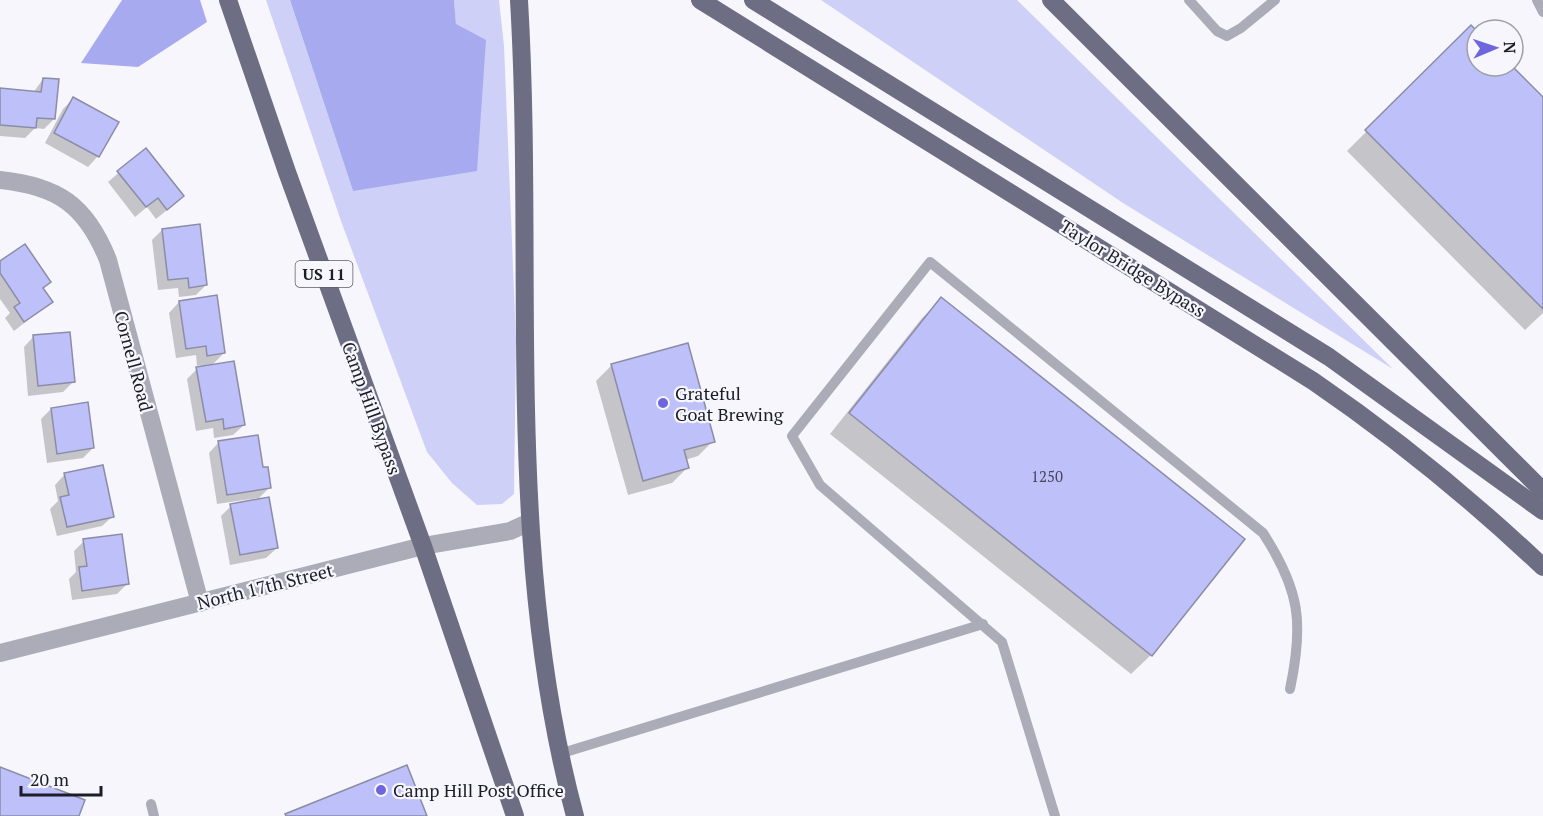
<svg xmlns="http://www.w3.org/2000/svg" width="1543" height="816" viewBox="0 0 1543 816" font-family="'PT Serif',serif">
	<style>
		.green { fill: #ced0f7 }
		.forest { fill: #a8aaf0 }
		.shadow { fill: #0003 }
		.building { fill: #bec0f9; stroke: #8b8ca6; stroke-width: 1.5 }
		.lines { fill: none; stroke-linecap: round; stroke-linejoin: round }
		.lane { stroke: #abacb8; stroke-width: 10 }
		.street { stroke: #abacb8; stroke-width: 18 }
		.primary { stroke: #6d6e83; stroke-width: 18 }
		.poi-dot { fill: #6f65df; stroke: #f6f6fc; stroke-width: 2 }
		.labels { text-anchor: middle; dominant-baseline: central; stroke-width: 4.5; stroke-linejoin: round; paint-order: stroke }
		.number-label { font-size: 15px; fill: #45465c }
		.shield { fill: #f6f6fc; stroke: #5e5e67; stroke-width: 1.5 }
		.shield-label { font-size: 16px; font-weight: bold; fill: #1d1d27 }
		.street-label { font-size: 18px; fill: #1d1d27; stroke: #f6f6fc }
		.poi-label { font-size: 18px; fill: #1d1d27; stroke: #f6f6fc; text-anchor: start }
	</style>
	<rect width="100%" height="100%" fill="#f6f6fc"/>
	<g class="green">
		<path d="M266 0H290L353 191 456 24 454 0H499L504 46 516 340 514 494 502 504 477 505 452 483 427 452 341 221Z"/>
		<path d="M821 0H1017L1393 369 1123 203Z"/>
	</g>
	<g class="forest">
		<path d="M122 0H200L207 22 138 67 81 63Z"/>
		<path d="M290 0H454L456 24 486 40 477 171 353 191Z"/>
	</g>
	<g class="shadow">
		<path d="M1471 27 1477 33V66H1509L1543 100V313L1525 330 1347 151Z"/>
		<path d="M43 79 54 119 44 129 35 128 25 138 0 136V90L33 93Z"/>
		<path d="M73 99 117 122 98 156 88 167 45 143 63 109Z"/>
		<path d="M145 150 172 206 156 219 147 207 135 217 108 182Z"/>
		<path d="M162 230 206 285 196 295 179 297 178 288 158 290 152 240Z"/>
		<path d="M0 263 50 282 42 289 51 302 14 331 5 318 10 313 0 299Z"/>
		<path d="M942 299 1151 655 1131 674 830 434 922 318Z"/>
		<path d="M179 302 224 353 210 367 244 425 233 435 214 438 213 428 196 431 187 379 201 365 197 366 196 355 176 358 169 313Z"/>
		<path d="M34 336 73 382 63 392 28 396 24 347Z"/>
		<path d="M612 365 713 441 698 456 685 460 687 468 672 483 628 495 596 381Z"/>
		<path d="M51 409 93 448 83 458 47 463 41 419Z"/>
		<path d="M219 442 262 469 270 487 257 500V498L217 504 209 453Z"/>
		<path d="M65 474 113 516 102 526 57 536 50 509 58 501 55 485Z"/>
		<path d="M231 506 277 548 266 558 230 565 221 516Z"/>
		<path d="M84 541 127 584 117 594 72 600 69 579 76 572 74 551Z"/>
	</g>
	<g class="building">
		<path d="M1471 25 1477 31V66H1512L1543 97V309L1365 130Z"/>
		<path d="M43 78 59 79 55 119 37 118 36 128 0 125V88L41 92Z"/>
		<path d="M73 97 119 122 99 157 54 133Z"/>
		<path d="M146 148 184 196 167 210 158 198 146 207 117 171Z"/>
		<path d="M200 224 207 285 189 288 188 278 168 280 162 229Z"/>
		<path d="M25 244 51 282 43 288 53 302 24 322 14 307 20 303 0 273V261Z"/>
		<path d="M217 295 225 353 207 356 206 346 186 349 179 301Z"/>
		<path d="M941 297 1245 539 1152 656 849 413Z"/>
		<path d="M70 332 75 382 38 386 33 335Z"/>
		<path d="M688 343 715 442 684 450 689 468 643 481 611 364Z"/>
		<path d="M234 361 245 425 224 429 223 419 206 422 196 367Z"/>
		<path d="M88 402 94 448 57 454 51 408Z"/>
		<path d="M258 435 263 467H268L271 488 227 495 218 441Z"/>
		<path d="M103 465 114 517 67 527 60 497 69 495 64 473Z"/>
		<path d="M269 497 278 548 240 555 230 504Z"/>
		<path d="M122 534 129 584 82 591 79 567 87 566 83 539Z"/>
		<path d="M407 765 427 816H286L285 814Z"/>
		<path d="M0 767 85 800 79 816H0Z"/>
	</g>
	<g class="lines">
		<g class="lane">
			<path d="M1189 0 1217 31 1227 36 1241 28 1275 0"/>
			<path d="M1537 0 1543 12"/>
			<path d="M559 754 983 624"/>
			<path d="M151 804 154 816"/>
			<path d="M1055 816 1002 642 820 485 792 436 930 262 1263 533C1300 590 1304 623 1290 689"/>
		</g>
		<g class="street">
			<path d="M0 180C58 186 86 205 108 260L200 603"/>
			<path d="M0 653 423 546 510 531 530 522"/>
		</g>
		<g class="primary">
			<path d="M228 0 287 172 423 546 515 816"/>
			<path d="M519 0C535 272 503 550 575 816"/>
			<path d="M700 0 1313 381C1395 437 1471 499 1543 567"/>
			<path d="M753 0 1329 357 1543 511"/>
			<path d="M1051 0 1543 491"/>
		</g>
	</g>
	<g class="poi-dot">
		<circle cx="663" cy="403" r="6"/>
		<circle cx="381" cy="790" r="6"/>
	</g>
	<g class="labels">
		<g class="number-label">
			<text x="1047" y="476">1250</text>
		</g>
		<rect class="shield" x="295.5" y="261" width="57" height="26" rx="4.5"/>
		<g class="shield-label">
			<text x="324" y="274">US 11</text>
		</g>
		<g class="street-label">
			<text transform="translate(1133 268) rotate(32)">Taylor Bridge Bypass</text>
			<text transform="translate(134 361) rotate(75)">Cornell Road</text>
			<text transform="translate(372 408) rotate(70)">Camp Hill Bypass</text>
			<text transform="translate(265 586) rotate(-14)">North 17th Street</text>
		</g>
		<g class="poi-label">
			<text x="675" y="393">Grateful<tspan x="675" dy="21">Goat Brewing</tspan></text>
			<text x="393" y="790">Camp Hill Post Office</text>
		</g>
	</g>
	<g transform="translate(1495 48) rotate(88)"><circle r="28" fill="#f6f6fc" stroke="#9f9fa7" stroke-width="1.5"/>
	<path d="M0-4.5L10 22L0 15L-10 22Z" fill="#6f65df"/>
	<text y="-9" font-size="16" font-weight="bold" text-anchor="middle" fill="#1d1d27">N</text>
	</g>
	<path d="M21 786v9h80v-9" fill="none" stroke="#1d1d27" stroke-width="3"/>
	<text x="30" y="786" font-size="18" fill="#1d1d27" stroke="#f6f6fc" stroke-width="4.5" paint-order="stroke">20 m</text>
</svg>
